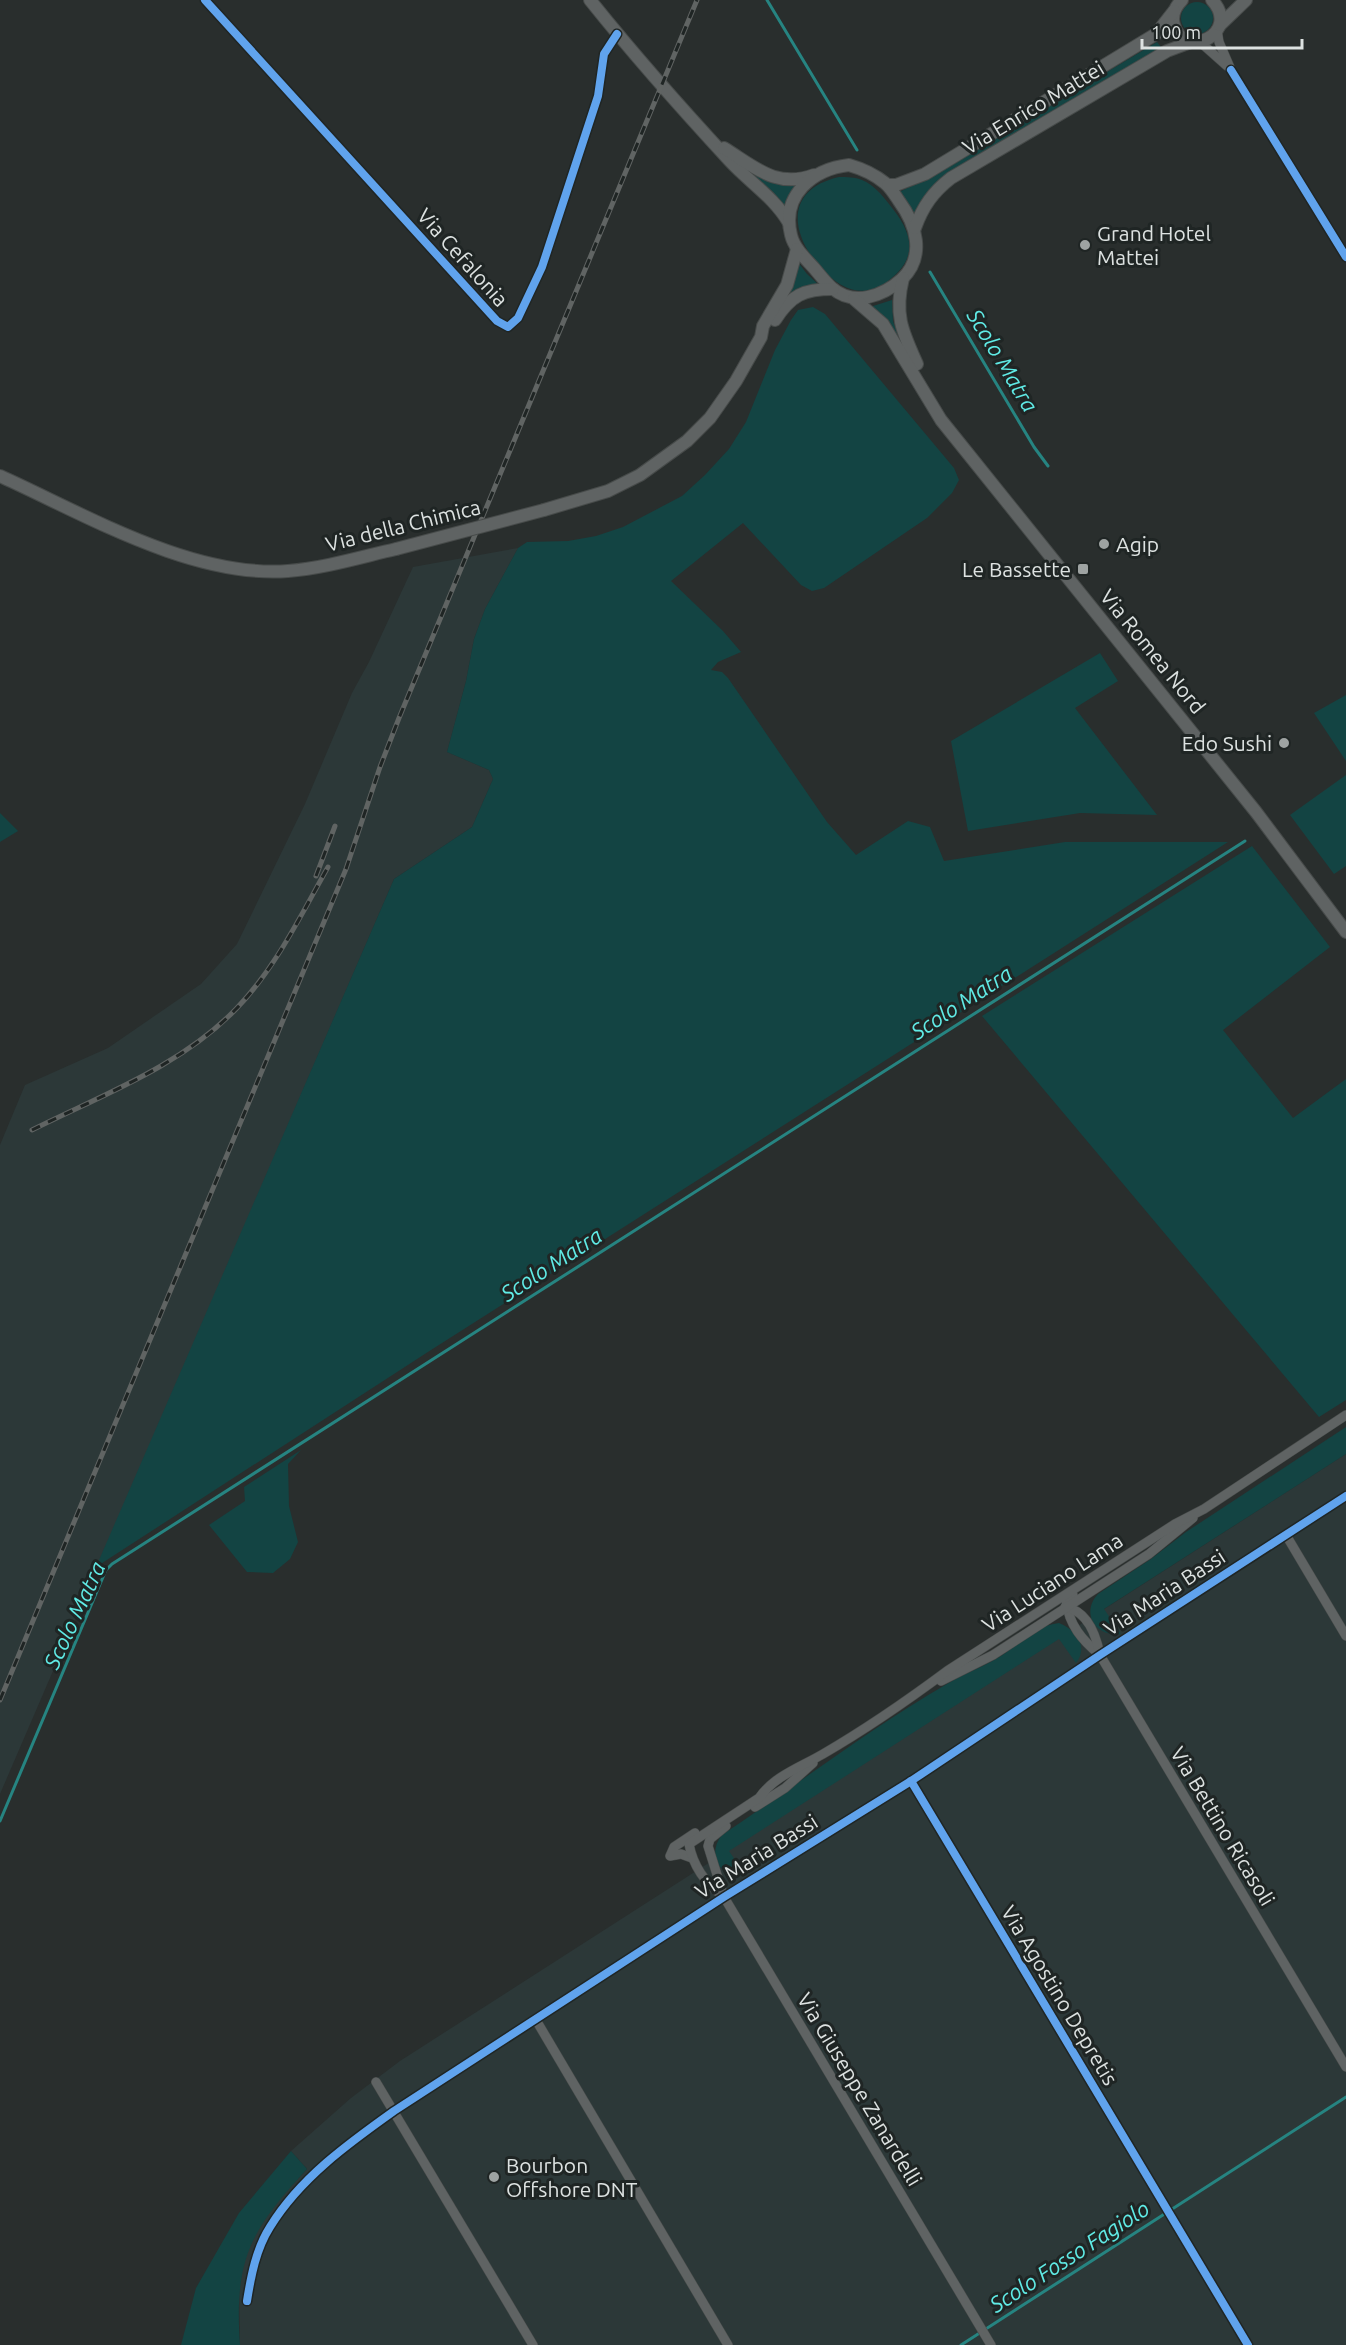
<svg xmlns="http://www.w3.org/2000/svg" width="1346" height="2345" viewBox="0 0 1346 2345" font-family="Ubuntu,sans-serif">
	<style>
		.built { fill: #2c3838 }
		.green { fill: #134443 }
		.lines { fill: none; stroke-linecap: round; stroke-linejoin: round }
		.stream { stroke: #268481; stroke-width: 3 }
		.street-casing { stroke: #474b4a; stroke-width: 10 }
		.secondary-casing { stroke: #474b4a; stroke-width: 14 }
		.street { stroke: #5f6363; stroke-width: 9 }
		.secondary { stroke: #5f6363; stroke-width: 12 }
		.rail-casing { stroke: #606463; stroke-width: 5 }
		.rail { stroke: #1f2524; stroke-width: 3; stroke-dasharray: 9; stroke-linecap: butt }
		.secondary-bridge-casing { stroke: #474b4a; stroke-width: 14; stroke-linecap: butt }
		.secondary-bridge { stroke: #5f6363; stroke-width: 12 }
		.cycleway-casing { stroke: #1f2524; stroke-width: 11 }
		.cycleway { stroke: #60a3ed; stroke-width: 8 }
		.poi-dot { fill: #9ea3a2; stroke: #1f2524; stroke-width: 2 }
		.labels { text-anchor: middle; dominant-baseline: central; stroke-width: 6; stroke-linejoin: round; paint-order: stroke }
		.street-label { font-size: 21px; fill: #dde2e1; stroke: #1f2524 }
		.poi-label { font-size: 21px; fill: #dde2e1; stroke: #1f2524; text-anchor: start }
		.water-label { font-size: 22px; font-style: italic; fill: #60ebe6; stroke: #1f2524 }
	</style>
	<rect width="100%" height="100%" fill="#292e2d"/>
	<g class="built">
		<path d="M518 548 485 609 474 639 466 681 447 752 489 770 493 779 472 827 394 879 0 1794V1145L25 1085 108 1048 201 984 237 944 305 804 352 693 369 662 413 567Z"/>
		<path d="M1346 1454V2345H240L239 2289 244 2260 257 2230 274 2204 307 2169 291 2151 351 2098 400 2061Z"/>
	</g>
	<g class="green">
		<circle cx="1197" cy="18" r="16"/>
		<path d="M1157 42 1161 47 945 177 917 217 899 192 937 174Z"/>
		<path d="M734 160 771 183 797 184 786 207 772 191Z"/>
		<path d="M839 177C847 177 855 177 862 180 874 185 881 194 889 204 908 227 921 252 894 276 867 301 843 292 820 267 789 232 786 189 839 177Z"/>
		<path d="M797 261 807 274 819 285 797 290 785 296Z"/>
		<path d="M892 300 893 321 901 344 870 307Z"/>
		<path d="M813 307 825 314 954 468 959 480 952 493 927 518 824 588 812 591 801 585 743 523 671 581 723 631 741 652 718 662 711 670 722 672 728 678 827 822 856 855 908 821 930 827 944 861 1065 842H1228L431 1350 96 1567 394 879 472 827 493 779 489 770 447 752 466 681 474 639 485 609 518 548 527 542 568 541 596 536 623 527 682 496 705 475 729 449 746 422 775 350 791 320 798 310Z"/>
		<path d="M1100 653 1118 681 1075 708 1157 815 1080 813 968 831 951 741Z"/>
		<path d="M1346 695V761L1314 713Z"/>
		<path d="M1346 775V866L1334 874 1290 815Z"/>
		<path d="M0 813 18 831 0 842Z"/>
		<path d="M1252 846 1330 947 1223 1030 1293 1118 1346 1079V1400L1319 1417 982 1016Z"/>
		<path d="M1346 1427V1454L1104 1609 1121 1634C1096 1638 1080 1613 1098 1594L1151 1559 1186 1532Z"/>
		<path d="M301 1450 288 1464 289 1506 298 1542 290 1559 273 1573 247 1572 209 1525 245 1501 244 1487Z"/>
		<path d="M1059 1623C1076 1630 1089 1646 1076 1663L1059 1639 729 1851 745 1875C720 1880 706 1854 722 1835 797 1785 869 1729 947 1684 962 1675 980 1668 996 1659 1015 1648 1036 1625 1059 1623Z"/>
		<path d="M291 2151 307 2169C250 2231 234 2259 240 2345H181L196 2288 239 2213Z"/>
	</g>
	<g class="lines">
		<g class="stream">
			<path d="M767 0 857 150"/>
			<path d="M930 272 1034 447 1048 466"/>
			<path d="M0 1821 106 1570 112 1564 1245 841"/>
			<path d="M961 2345 1346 2097"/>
		</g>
		<defs>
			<g id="street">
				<path d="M205 0 497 321 508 327 518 318 542 267 598 96 604 54 617 34"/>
				<path d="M1217 30 1219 42 1231 70 1346 257"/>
				<path d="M1200 42 1227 66"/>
				<path d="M1286 1535 1346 1636"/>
				<path d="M1073 1595 1066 1601C1069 1625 1082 1640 1100 1655L1346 2067"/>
				<path d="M1065 1607C1088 1611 1096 1635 1100 1655"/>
				<path d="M941 1681 993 1655 1149 1554 1193 1518"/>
				<path d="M911 1781 1248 2345"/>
				<path d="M755 1807 785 1788 813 1763"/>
				<path d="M692 1858 681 1854 670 1856 674 1847 695 1833"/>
				<path d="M724 1897 708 1846 710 1839 726 1826"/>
				<path d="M536 2020 728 2345"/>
				<path d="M376 2082 533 2345"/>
				<path d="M247 2301C251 2276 256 2249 270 2227 300 2178 349 2143 394 2111L724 1897 911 1781 1100 1655 1346 1496"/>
				<path d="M991 2345 724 1897C706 1884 693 1866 689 1844L759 1798C774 1776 801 1767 823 1754 866 1729 908 1700 947 1671L1175 1524 1204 1509 1346 1415"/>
			</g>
			<g id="secondary">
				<path d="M590 0C634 55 681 108 729 160 749 182 774 197 789 223"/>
				<path d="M1182 0C1175 7 1171 15 1174 25 1184 61 1242 33 1212 0"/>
				<path d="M1220 25 1246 0"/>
				<path d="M724 148C755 167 776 189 814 175"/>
				<path d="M849 165C863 169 874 174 885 183 891 188 895 195 899 201 916 224 926 256 902 279 883 296 854 307 832 288 826 283 820 275 814 268 805 258 794 248 791 235 781 195 813 169 849 165Z"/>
				<path d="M888 185H896L925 174 1156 34 1174 11"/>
				<path d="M915 228C923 206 933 192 951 178L1167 51 1191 42"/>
				<path d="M903 278C894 314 902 331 917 364"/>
				<path d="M854 299 883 324 941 420 1256 812 1346 932"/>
				<path d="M775 320C791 295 804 289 833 289"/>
				<path d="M0 476C86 515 192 578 288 571 325 568 361 557 396 549"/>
				<path d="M544 510 608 491 640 475 687 441 710 418 736 381 761 337 763 326 787 285 797 249"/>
			</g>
		</defs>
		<use href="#street" class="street-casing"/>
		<use href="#secondary" class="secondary-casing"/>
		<use href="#street" class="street"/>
		<use href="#secondary" class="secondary"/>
		<defs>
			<g id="rail">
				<path d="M316 876 335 826"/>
				<path d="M32 1130C102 1095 181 1066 236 1009 275 969 301 915 328 867"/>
				<path d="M0 1700 346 869 380 767 399 718 697 0"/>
			</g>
		</defs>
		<use href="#rail" class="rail-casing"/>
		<use href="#rail" class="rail"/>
		<defs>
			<path id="secondary-bridge" d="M396 549 544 510"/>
		</defs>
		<use href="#secondary-bridge" class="secondary-bridge-casing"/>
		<use href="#secondary-bridge" class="secondary-bridge"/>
		<defs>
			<g id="cycleway">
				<path d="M205 0 497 321 508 327 518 318 542 267 598 96 604 54 617 34"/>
				<path d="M1231 70 1346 257"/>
				<path d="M911 1781 1248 2345"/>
				<path d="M247 2301C251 2276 256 2249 270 2227 300 2178 349 2143 394 2111L724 1897 911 1781 1100 1655 1346 1496"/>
			</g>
		</defs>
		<use href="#cycleway" class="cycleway-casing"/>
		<use href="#cycleway" class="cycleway"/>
	</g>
	<g class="poi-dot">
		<circle cx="1085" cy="245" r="6"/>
		<circle cx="1104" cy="544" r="6"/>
		<rect x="1077" y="563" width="12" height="12" rx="3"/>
		<circle cx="1284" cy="743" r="6"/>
		<circle cx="494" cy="2177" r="6"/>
	</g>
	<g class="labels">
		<g class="street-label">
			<text transform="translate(1033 107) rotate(-31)">Via Enrico Mattei</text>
			<text transform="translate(463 257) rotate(48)">Via Cefalonia</text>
			<text transform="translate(403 525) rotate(-14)">Via della Chimica</text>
			<text transform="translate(1153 651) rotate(51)">Via Romea Nord</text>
			<text transform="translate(1052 1582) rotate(-33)">Via Luciano Lama</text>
			<text transform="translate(1164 1592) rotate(-33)">Via Maria Bassi</text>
			<text transform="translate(1223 1826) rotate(59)">Via Bettino Ricasoli</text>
			<text transform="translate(756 1856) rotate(-32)">Via Maria Bassi</text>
			<text transform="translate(1060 1995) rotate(59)">Via Agostino Depretis</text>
			<text transform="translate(860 2089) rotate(59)">Via Giuseppe Zanardelli</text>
		</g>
		<g class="poi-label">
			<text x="1097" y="233">Grand Hotel<tspan x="1097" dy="24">Mattei</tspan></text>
			<text x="1116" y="544">Agip</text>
			<text x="1071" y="569" text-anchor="end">Le Bassette</text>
			<text x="1272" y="743" text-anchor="end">Edo Sushi</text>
			<text x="506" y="2165">Bourbon<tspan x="506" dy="24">Offshore DNT</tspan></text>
		</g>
		<g class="water-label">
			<text transform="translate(1003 360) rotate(59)">Scolo Matra</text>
			<text transform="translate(961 1002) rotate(-33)">Scolo Matra</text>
			<text transform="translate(551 1264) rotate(-33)">Scolo Matra</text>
			<text transform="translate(74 1615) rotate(-65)">Scolo Matra</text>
			<text transform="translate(1069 2256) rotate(-33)">Scolo Fosso Fagiolo</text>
		</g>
	</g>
	<path d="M1142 39v9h160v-9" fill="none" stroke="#dde2e1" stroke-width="3"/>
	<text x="1151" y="39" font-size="18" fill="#dde2e1" stroke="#1f2524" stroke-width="4.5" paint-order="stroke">100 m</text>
</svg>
